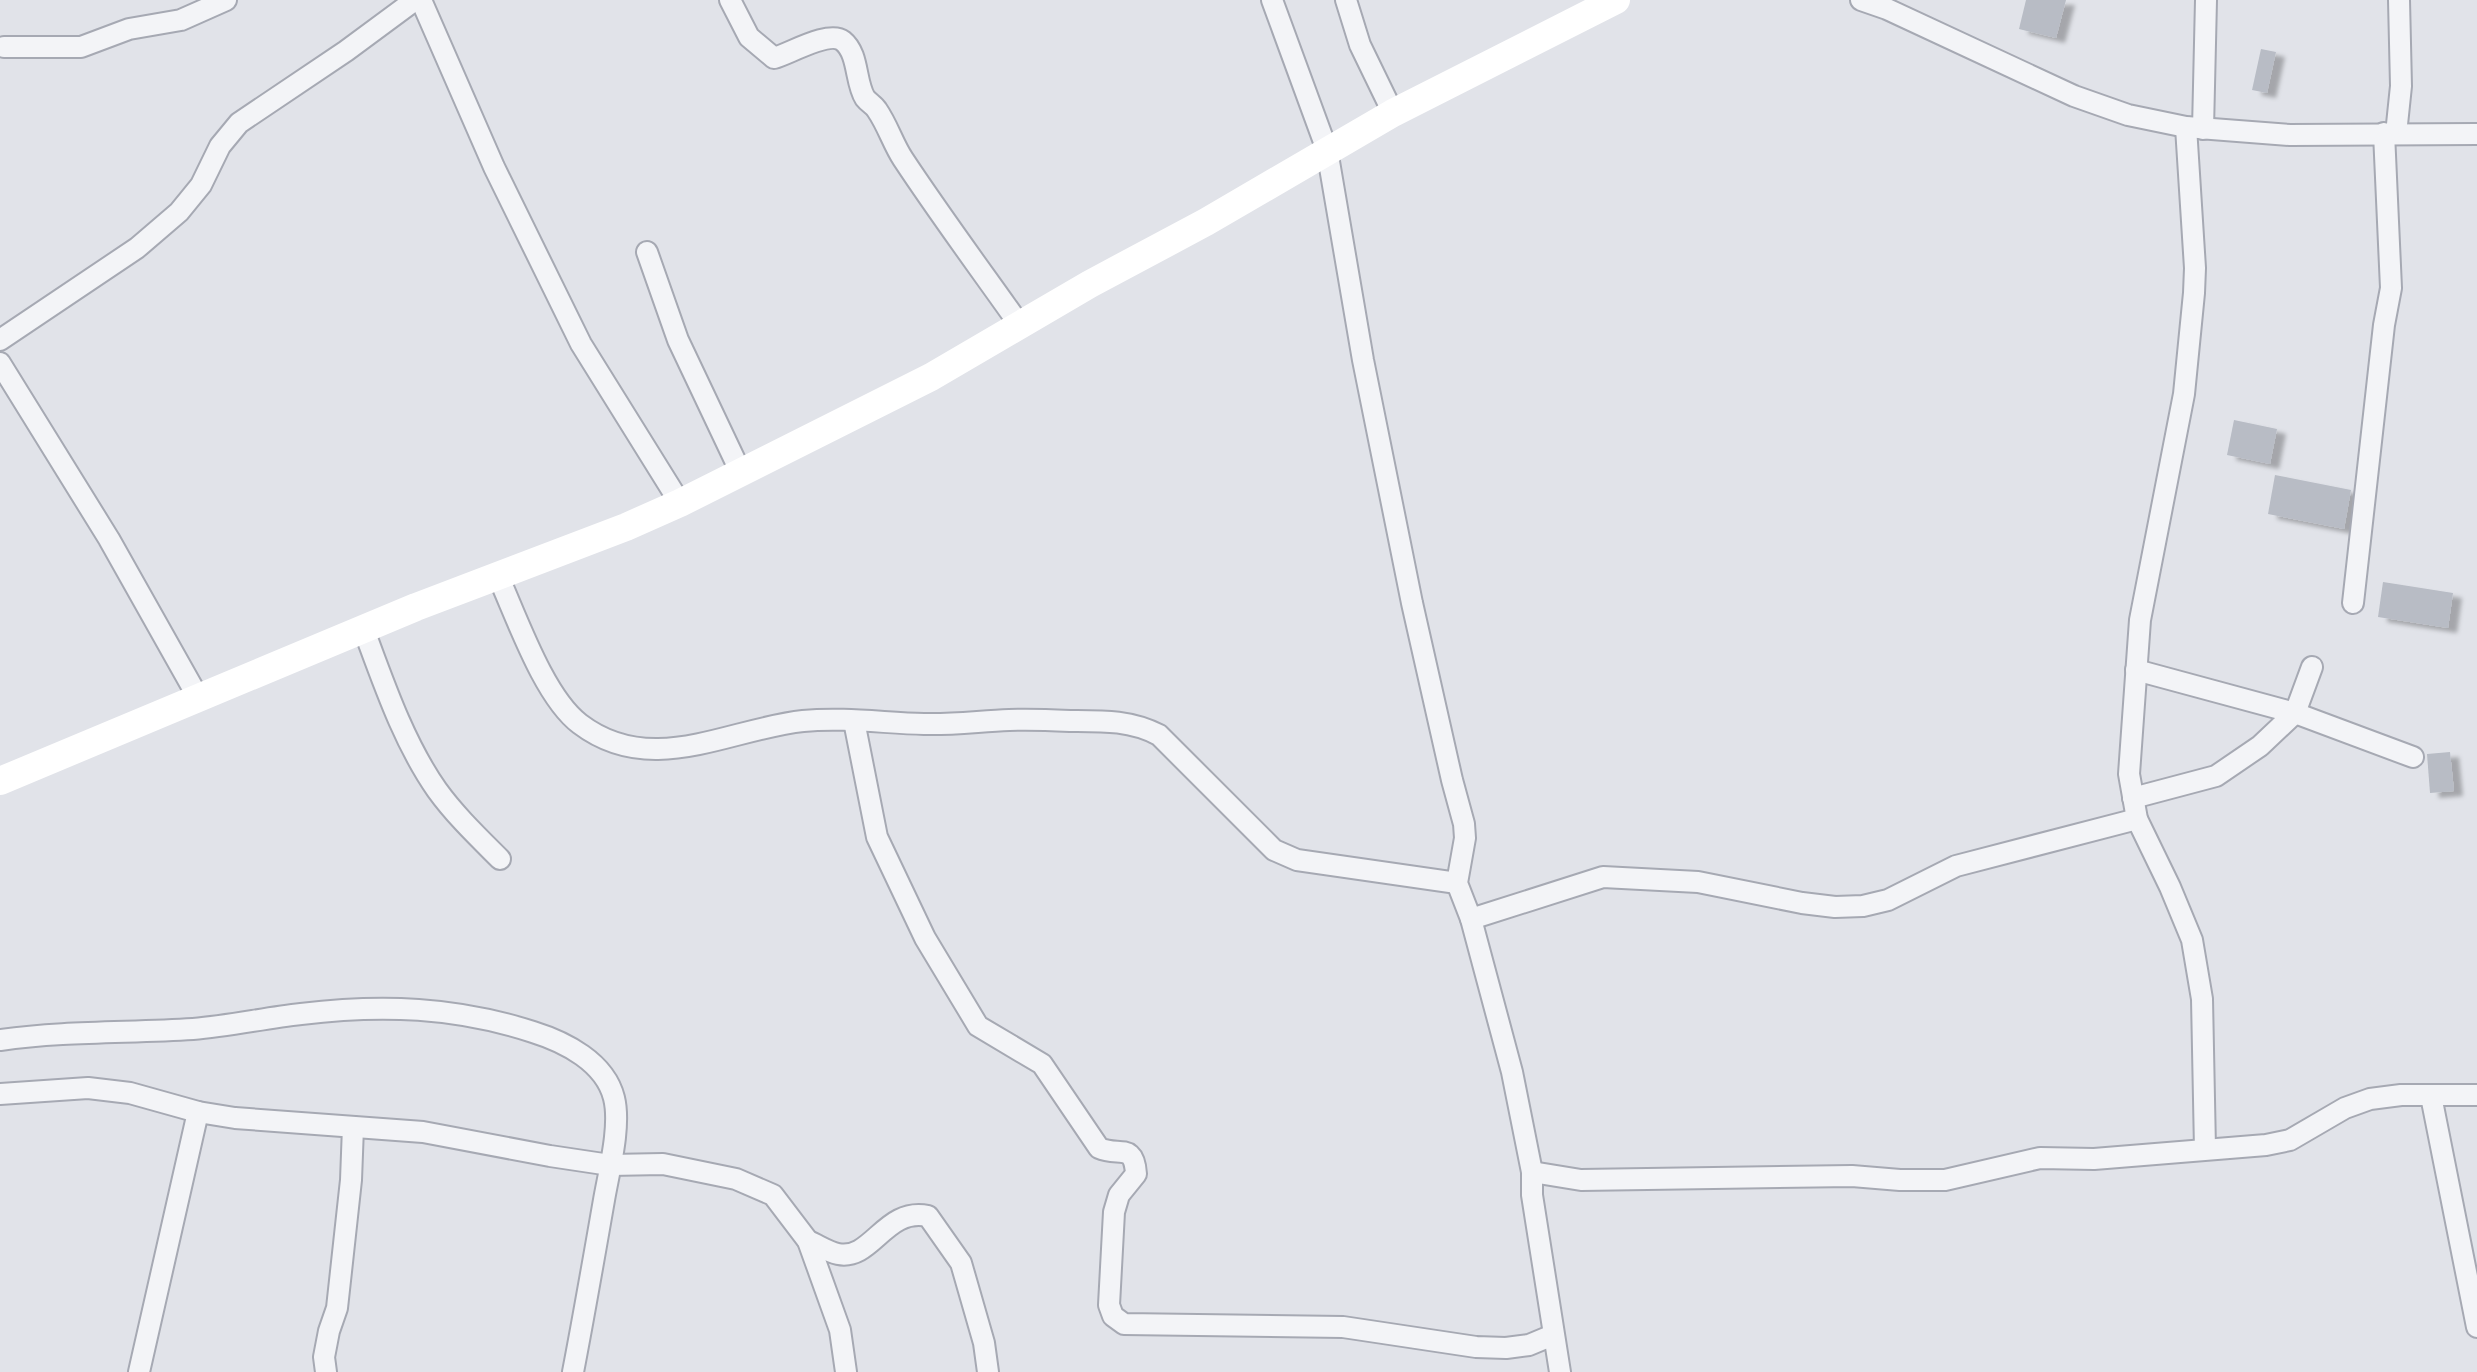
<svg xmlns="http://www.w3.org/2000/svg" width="2477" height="1372" viewBox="0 0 2477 1372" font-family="'Space Grotesk',sans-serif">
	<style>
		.building { fill: #b8bcc5; filter: url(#shadow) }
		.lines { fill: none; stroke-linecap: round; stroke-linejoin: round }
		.street-casing { stroke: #a6a9b3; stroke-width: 24 }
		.street { stroke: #f3f4f7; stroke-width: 20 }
		.secondary { stroke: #fff; stroke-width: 28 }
	</style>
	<defs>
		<filter id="shadow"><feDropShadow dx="9" dy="5" stdDeviation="2" flood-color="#0004"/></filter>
	</defs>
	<rect width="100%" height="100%" fill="#e1e3e9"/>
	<g class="building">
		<path d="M2026 0H2066L2056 38 2019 29Z"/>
		<path d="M2261 49 2276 52 2267 93 2252 90Z"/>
		<path d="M2234 420 2277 429 2270 464 2227 455Z"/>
		<path d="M2275 475 2351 490 2344 529 2268 514Z"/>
		<path d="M2383 582 2453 593 2448 628 2378 617Z"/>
		<path d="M2450 752 2454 791 2430 793 2427 754Z"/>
	</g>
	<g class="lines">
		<defs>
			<g id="street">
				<path d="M421 0 494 167 581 344 680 503"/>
				<path d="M730 0 749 37 774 58C789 54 829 30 843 41 859 54 855 82 865 98 869 103 874 105 877 110 888 126 893 144 903 159 940 215 980 269 1019 324"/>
				<path d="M1272 0 1327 150 1363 360 1412 603 1452 780 1464 824 1465 838 1457 883 1471 919 1512 1072 1532 1172V1195L1560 1372"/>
				<path d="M1346 0 1360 45 1393 113"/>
				<path d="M1861 0 1887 9 2074 96 2128 115 2186 127 2290 135 2477 134"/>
				<path d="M4 47H81L129 29 181 20 226 0"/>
				<path d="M2186 127 2195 268 2194 293 2184 394 2140 620 2129 774 2137 819 2170 887 2192 940 2202 999 2205 1149"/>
				<path d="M2203 129 2206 0"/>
				<path d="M2396 134 2401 86 2399 0"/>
				<path d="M647 252 678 340 741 473"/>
				<path d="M0 340 137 248 179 212 201 185 220 146 239 123 346 51 415 0"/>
				<path d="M0 363 109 539 199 699"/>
				<path d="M498 576C517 618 544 697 580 724 651 778 728 729 803 721 843 717 884 723 924 724 952 725 981 721 1009 720 1029 719 1050 720 1070 721 1102 721 1130 720 1159 735L1274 850 1297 860 1457 883"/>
				<path d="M2353 603 2384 325 2391 288 2384 133"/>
				<path d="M364 630C384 684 404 743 437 790 455 815 478 837 500 859"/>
				<path d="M2136 670 2295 713 2413 757"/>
				<path d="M854 721 877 837 925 938 978 1026 1042 1064 1099 1148C1119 1157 1134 1142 1136 1174L1119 1195 1114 1212 1109 1305 1113 1316 1124 1324 1343 1327 1476 1347 1506 1348 1529 1345 1553 1335"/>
				<path d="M2133 798 2216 776 2260 746 2295 713 2312 667"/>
				<path d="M1471 919 1603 877 1698 882 1802 903 1835 907 1863 906 1888 900 1956 866 2137 819"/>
				<path d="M0 1040C64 1031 128 1033 193 1029 229 1026 265 1018 301 1014 382 1004 456 1007 533 1032 565 1042 605 1062 614 1098 621 1126 609 1171 604 1200 594 1257 584 1315 573 1372"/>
				<path d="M0 1094 88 1088 130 1093 198 1112 235 1118 423 1132 550 1156 610 1165 663 1164 736 1179 773 1195 808 1241 840 1330 846 1372"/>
				<path d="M2431 1096 2477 1327"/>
				<path d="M1532 1172 1581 1180 1852 1176 1900 1180H1945L2040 1158 2094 1159 2266 1145 2290 1140 2345 1108 2370 1099 2401 1095H2477"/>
				<path d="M808 1241C818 1245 828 1252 838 1254 872 1261 885 1207 928 1216L961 1263 984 1343 988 1372"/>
				<path d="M139 1372 198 1112"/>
				<path d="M326 1372 324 1357 329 1331 337 1308 351 1180 353 1127"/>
			</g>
		</defs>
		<use href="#street" class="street-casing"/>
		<use href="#street" class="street"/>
		<path class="secondary" d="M0 781 416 607 626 527 680 503 931 377 1090 284 1206 222 1393 113 1616 0"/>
	</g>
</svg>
